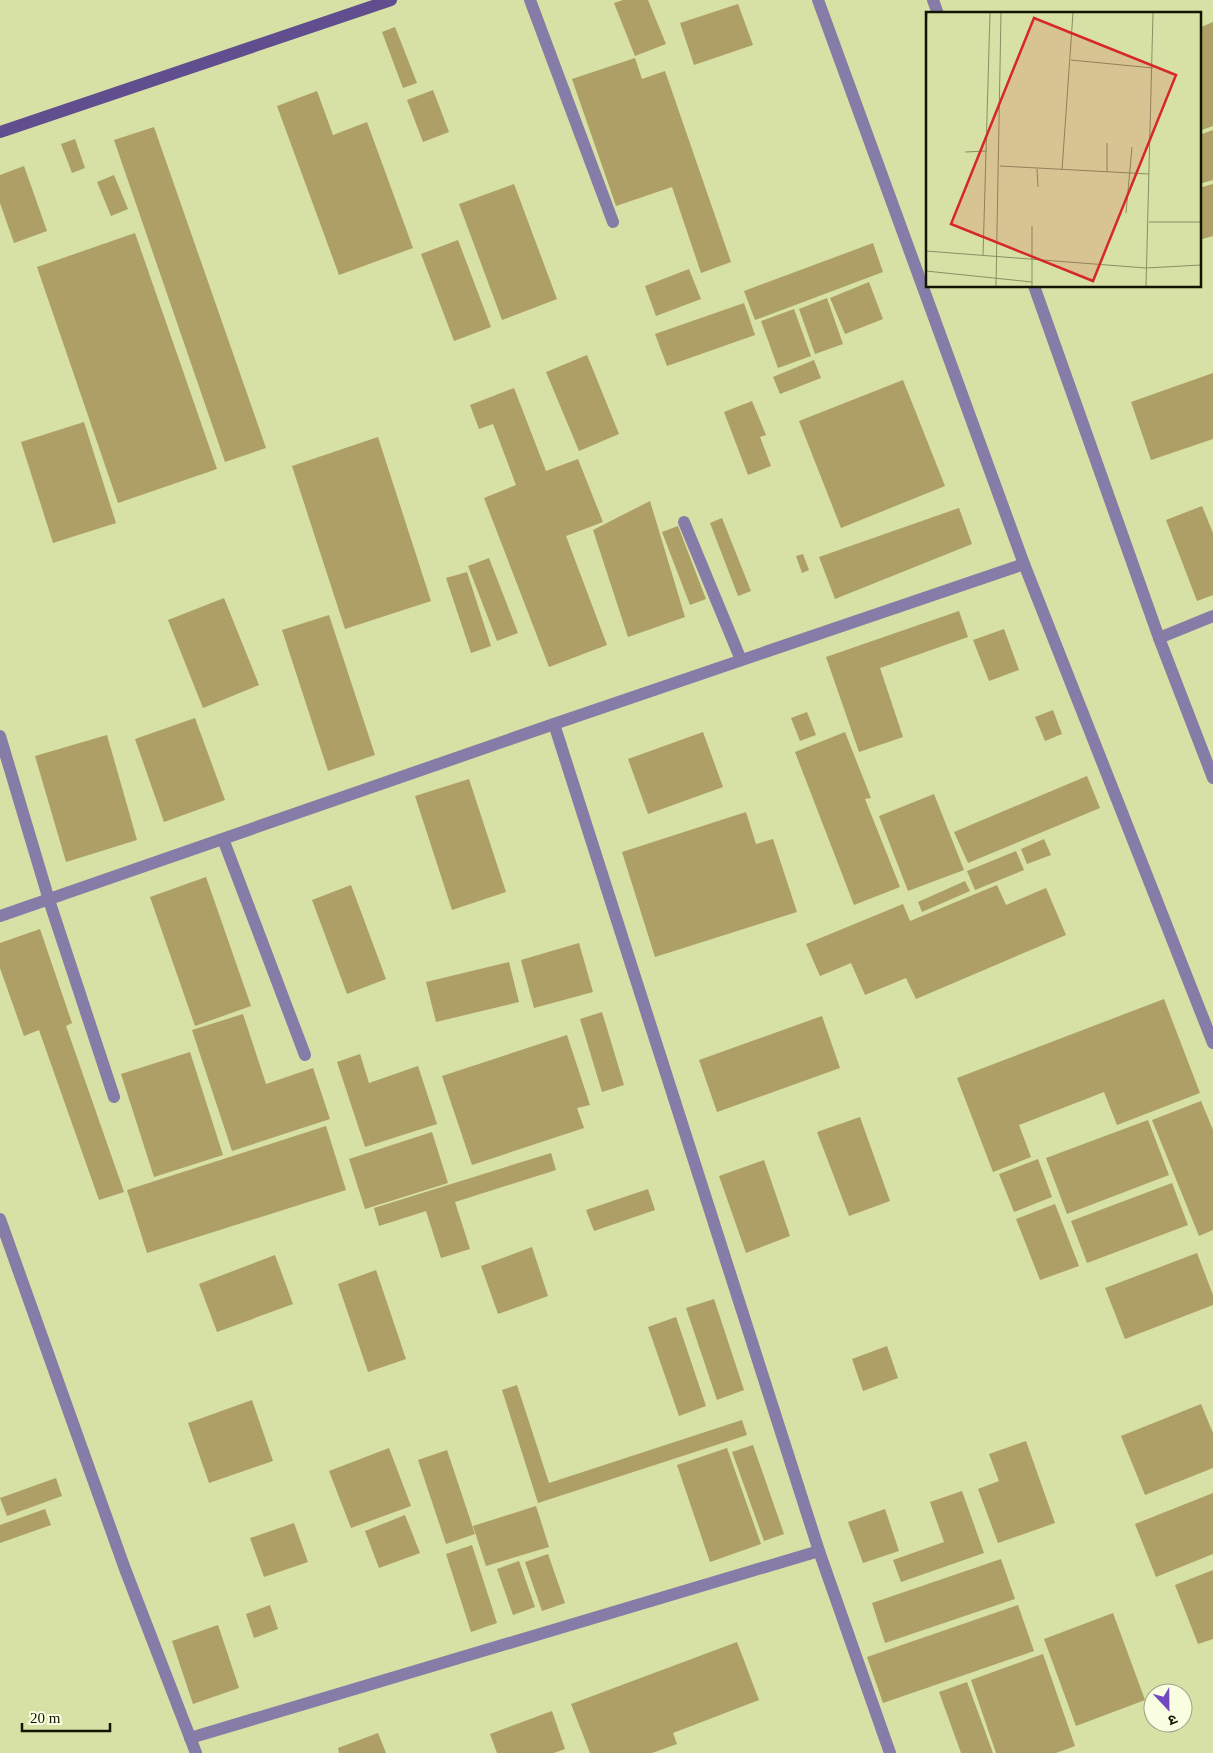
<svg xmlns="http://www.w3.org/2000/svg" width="1213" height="1753" viewBox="0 0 1213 1753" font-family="'Times New Roman','Noto Sans Devanagari',serif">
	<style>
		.building { fill: #ad9f65 }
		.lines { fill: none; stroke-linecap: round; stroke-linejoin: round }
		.lane { stroke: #867ca8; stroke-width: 12 }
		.street { stroke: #867ca8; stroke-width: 12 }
		.secondary { stroke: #604e8e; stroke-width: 12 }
		.inset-road { fill: none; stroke: #888f63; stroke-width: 1 }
		.view { fill: #d62828; fill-opacity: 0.15; stroke: #d62828; stroke-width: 2.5 }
		.inset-edge { fill: none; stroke: #121501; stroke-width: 2.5 }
	</style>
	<rect width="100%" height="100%" fill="#d7e0a5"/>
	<g class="building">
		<path d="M623 0H648L666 44 635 56 614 3Z"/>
		<path d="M738 4 753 45 694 65 680 23Z"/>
		<path d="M1213 22V126L1199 131V28Z"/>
		<path d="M395 27 417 83 403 88 382 32Z"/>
		<path d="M635 58 642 79 665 71 731 262 701 273 672 187 616 206 572 79Z"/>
		<path d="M433 90 449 132 423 142 407 100Z"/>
		<path d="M317 91 333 135 367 122 413 248 339 275 277 106Z"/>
		<path d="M154 127 266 448 225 462 114 140Z"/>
		<path d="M1213 130V180L1199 184V135Z"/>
		<path d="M75 139 85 168 72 173 61 144Z"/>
		<path d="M24 166 47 231 14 243 0 203V175Z"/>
		<path d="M114 175 128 209 111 216 97 182Z"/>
		<path d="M514 184 557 299 502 320 459 204Z"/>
		<path d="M1213 184V236L1199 240V188Z"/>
		<path d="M135 233 217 469 118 503 37 267Z"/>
		<path d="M458 240 491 327 454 341 421 254Z"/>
		<path d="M873 243 883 272 755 320 744 291Z"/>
		<path d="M689 269 701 299 656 316 645 286Z"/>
		<path d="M869 282 883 319 845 334 830 298Z"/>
		<path d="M827 298 843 344 815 354 799 309Z"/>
		<path d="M744 303 755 335 667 366 655 334Z"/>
		<path d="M794 309 811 356 778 368 761 321Z"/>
		<path d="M587 355 619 434 579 451 546 372Z"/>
		<path d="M814 360 821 378 780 394 773 377Z"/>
		<path d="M1213 373V439L1151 460 1131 402Z"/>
		<path d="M903 380 945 486 841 528 799 421Z"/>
		<path d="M514 388 546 471 578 459 603 522 566 536 607 645 549 667 484 498 516 485 493 424 479 429 470 405Z"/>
		<path d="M752 401 766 435 760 437 771 466 748 475 724 412Z"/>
		<path d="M84 422 116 523 53 543 21 442Z"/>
		<path d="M378 437 431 601 345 629 292 466Z"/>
		<path d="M650 501 685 617 628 637 593 530Z"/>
		<path d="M1202 506 1213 533V595L1197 601 1166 520Z"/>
		<path d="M959 508 972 544 835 599 819 557Z"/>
		<path d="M722 518 751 591 738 596 710 523Z"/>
		<path d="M678 526 706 599 690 605 662 532Z"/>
		<path d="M803 554 809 570 802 573 796 556Z"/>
		<path d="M489 558 518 633 497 641 468 566Z"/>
		<path d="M467 572 491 646 471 653 446 578Z"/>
		<path d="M224 598 259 685 203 708 168 620Z"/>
		<path d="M959 611 968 637 880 668 903 737 859 752 826 657Z"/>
		<path d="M329 615 375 755 328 771 282 630Z"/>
		<path d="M1004 629 1019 670 989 681 973 640Z"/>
		<path d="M1053 710 1062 734 1045 741 1035 717Z"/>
		<path d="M807 712 816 735 800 741 791 718Z"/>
		<path d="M195 718 225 800 164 822 135 739Z"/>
		<path d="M703 732 723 787 648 814 628 759Z"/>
		<path d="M845 732 871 798 865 799 900 887 854 905 795 752Z"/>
		<path d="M107 735 137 840 66 862 35 756Z"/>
		<path d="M1087 776 1100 808 968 863 954 832Z"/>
		<path d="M469 779 506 892 452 910 415 796Z"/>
		<path d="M934 794 964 870 908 891 879 816Z"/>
		<path d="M746 812 756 844 773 839 797 912 655 957 622 852Z"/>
		<path d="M1044 839 1051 855 1027 864 1021 849Z"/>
		<path d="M1016 851 1024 870 975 890 967 871Z"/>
		<path d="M206 877 251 1006 195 1026 150 897Z"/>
		<path d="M965 881 970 891 922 912 918 902Z"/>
		<path d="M351 885 386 979 347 994 312 900Z"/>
		<path d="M997 885 1006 905 1046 888 1066 935 916 999 906 978 865 995 851 963 820 976 806 944 903 904 910 921Z"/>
		<path d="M40 929 72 1023 66 1026 124 1192 99 1200 39 1030 24 1036 0 968V943Z"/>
		<path d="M579 943 593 992 534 1008 521 960Z"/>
		<path d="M509 962 519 1002 436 1022 426 982Z"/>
		<path d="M1164 999 1200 1093 1117 1125 1104 1092 1019 1125 1031 1157 993 1172 957 1078Z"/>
		<path d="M602 1012 624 1085 602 1092 580 1019Z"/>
		<path d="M243 1014 266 1084 313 1068 330 1119 232 1151 192 1030Z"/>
		<path d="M822 1016 840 1068 717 1112 699 1060Z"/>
		<path d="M567 1035 590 1105 577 1108 584 1128 472 1165 442 1076Z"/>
		<path d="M190 1052 223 1155 154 1177 121 1074Z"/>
		<path d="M360 1054 369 1083 418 1066 437 1124 365 1147 337 1062Z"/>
		<path d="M1201 1101 1213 1130V1230L1199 1236 1152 1120Z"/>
		<path d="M860 1117 890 1201 849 1216 817 1132Z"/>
		<path d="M1148 1120 1169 1175 1067 1214 1046 1158Z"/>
		<path d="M326 1126 346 1190 147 1253 127 1190Z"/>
		<path d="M432 1132 448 1183 365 1209 349 1159Z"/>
		<path d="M551 1153 556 1170 455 1202 470 1249 441 1258 426 1211 379 1226 374 1208Z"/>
		<path d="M1038 1159 1052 1197 1014 1212 999 1174Z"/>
		<path d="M764 1160 790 1236 746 1253 719 1176Z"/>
		<path d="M1172 1183 1188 1225 1087 1263 1071 1221Z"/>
		<path d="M648 1189 655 1210 594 1231 586 1210Z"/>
		<path d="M1055 1204 1079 1266 1040 1280 1016 1219Z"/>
		<path d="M532 1247 548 1296 498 1314 481 1266Z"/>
		<path d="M1197 1253 1213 1295V1305L1125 1339 1105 1288Z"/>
		<path d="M275 1255 293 1304 217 1332 199 1284Z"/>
		<path d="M376 1270 406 1359 368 1372 338 1284Z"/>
		<path d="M714 1299 744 1390 717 1400 686 1308Z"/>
		<path d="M676 1317 706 1406 679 1416 648 1327Z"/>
		<path d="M887 1346 898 1378 863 1391 852 1359Z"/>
		<path d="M517 1385 549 1483 742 1420 747 1435 538 1503 502 1390Z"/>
		<path d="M252 1400 273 1461 209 1483 188 1423Z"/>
		<path d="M1201 1404 1213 1433V1468L1145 1495 1121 1436Z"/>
		<path d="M1026 1441 1055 1523 998 1543 978 1489 999 1481 989 1454Z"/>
		<path d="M753 1445 784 1534 764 1541 732 1452Z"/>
		<path d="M389 1448 411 1506 351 1528 329 1471Z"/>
		<path d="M727 1448 761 1544 710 1562 677 1465Z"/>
		<path d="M447 1450 475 1534 446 1544 418 1460Z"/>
		<path d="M56 1478 62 1496 7 1516 0 1498Z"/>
		<path d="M962 1491 984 1553 901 1582 893 1560 944 1542 930 1502Z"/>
		<path d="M1213 1493V1554L1156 1577 1135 1524Z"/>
		<path d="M536 1506 549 1547 486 1566 473 1526Z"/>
		<path d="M45 1509 51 1525 0 1543V1525Z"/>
		<path d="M885 1509 899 1551 863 1563 848 1522Z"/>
		<path d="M405 1515 420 1553 379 1568 365 1531Z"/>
		<path d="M294 1523 308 1562 264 1577 250 1538Z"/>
		<path d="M472 1545 497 1623 471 1632 446 1554Z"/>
		<path d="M548 1554 565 1603 542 1611 525 1562Z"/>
		<path d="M1001 1559 1015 1599 885 1643 872 1603Z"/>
		<path d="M519 1561 535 1607 513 1615 497 1569Z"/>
		<path d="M1213 1570V1639L1198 1644 1175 1585Z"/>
		<path d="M270 1605 278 1629 254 1638 246 1614Z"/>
		<path d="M1018 1605 1034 1651 883 1703 867 1657Z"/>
		<path d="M1113 1613 1145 1700 1076 1726 1044 1639Z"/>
		<path d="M218 1625 239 1688 193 1704 172 1641Z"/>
		<path d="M737 1642 759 1700 673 1733 677 1744 652 1753H590L571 1704Z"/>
		<path d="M1043 1654 1075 1746 1056 1753H996L971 1680Z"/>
		<path d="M967 1682 993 1753H961L939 1692Z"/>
		<path d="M552 1711 565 1749 554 1753H497L490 1734Z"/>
		<path d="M378 1733 386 1753H339L338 1748Z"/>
	</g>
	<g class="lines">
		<g class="lane">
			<path d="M530 0 613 222"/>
			<path d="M684 522 741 660"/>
			<path d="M0 736 49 900 114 1097"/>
			<path d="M223 839 305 1055"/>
		</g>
		<g class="street">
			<path d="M818 0 1024 564 1213 1043"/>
			<path d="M933 0 938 14"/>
			<path d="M1034 286 1159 638 1213 778"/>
			<path d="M1159 638 1213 616"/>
			<path d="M554 724 819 1551 890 1753"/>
			<path d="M0 916 554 724 1024 564"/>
			<path d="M0 1219 125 1569 196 1753"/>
			<path d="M190 1738 819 1551"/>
		</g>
		<path class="secondary" d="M0 132 391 0"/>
	</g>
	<g transform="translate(926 12)">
		<rect width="275" height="275" fill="#d7e0a5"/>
		<path class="inset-road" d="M0 21 1 1M145 48 227 56M39 140 61 139M74 154 223 162M111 157 112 175M136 158 147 1M181 160V131M200 201 206 135M223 210H275M106 214V274M0 239 220 256 275 253M57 244 64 1M0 259 106 270M70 274 75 1M220 274 227 1"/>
		<path class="view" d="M108 6 250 63 167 269 25 212Z"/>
		<rect width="275" height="275" class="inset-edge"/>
	</g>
	<g transform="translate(1168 1708) rotate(158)"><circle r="24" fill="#f9fee1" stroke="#9da187"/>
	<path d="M0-4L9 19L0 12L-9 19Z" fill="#7248c1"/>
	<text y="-8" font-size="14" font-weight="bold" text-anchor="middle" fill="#121501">उ</text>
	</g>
	<path d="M22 1723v8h88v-8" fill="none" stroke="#121501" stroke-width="2.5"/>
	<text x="30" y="1723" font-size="15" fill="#121501" stroke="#f9fee1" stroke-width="4" paint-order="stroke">20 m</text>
</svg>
